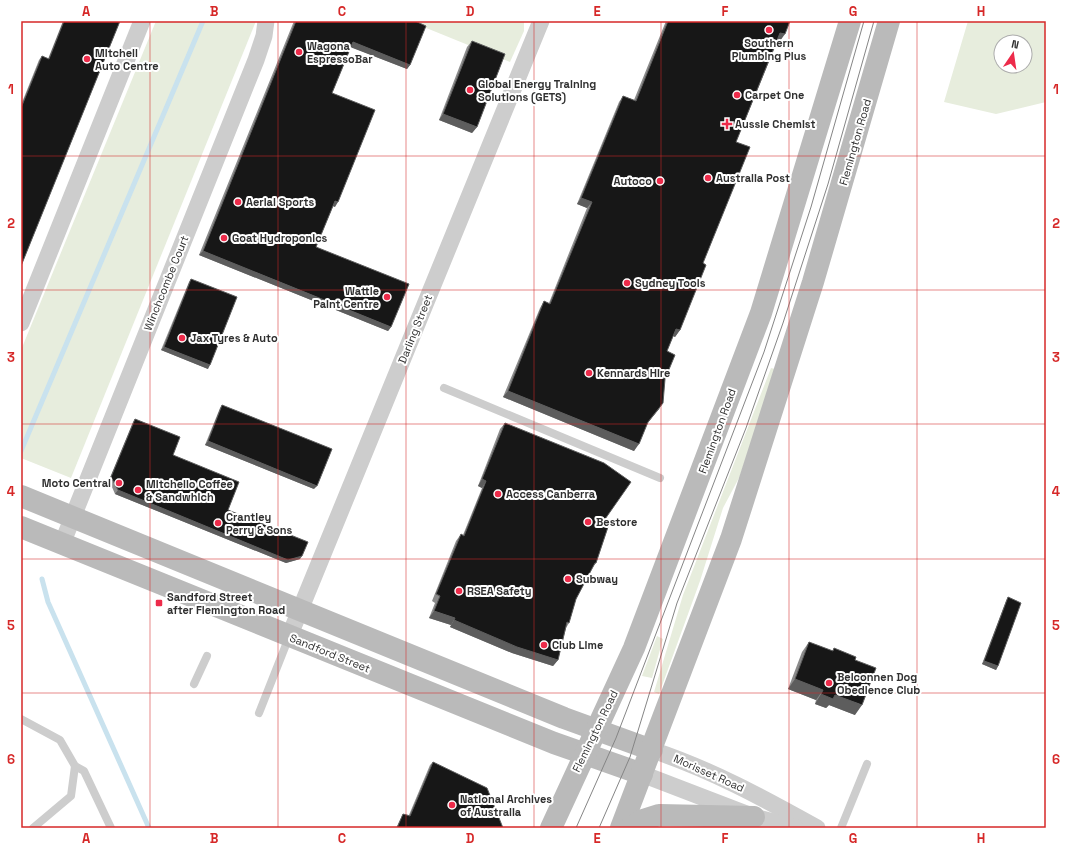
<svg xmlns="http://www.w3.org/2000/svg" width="1067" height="849" viewBox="0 0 1067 849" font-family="'Space Grotesk',sans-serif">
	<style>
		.green { fill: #e7eddd; fill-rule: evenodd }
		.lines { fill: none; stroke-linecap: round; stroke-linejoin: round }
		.stream { stroke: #c9e2ee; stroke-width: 5 }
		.lane { stroke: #cdcdcd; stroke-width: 8 }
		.street { stroke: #cdcdcd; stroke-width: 17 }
		.secondary { stroke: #bababa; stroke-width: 22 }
		.tram { stroke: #858585; stroke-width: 1 }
		.wall { fill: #8b8b8b }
		.shaded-wall { fill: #5d5d5d }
		.building { fill: #171717; stroke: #5d5d5d }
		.grid { fill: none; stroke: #d62828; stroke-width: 1; stroke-opacity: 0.55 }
		.poi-dot { fill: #ed2b4a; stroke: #fff; stroke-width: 1.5 }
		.labels { text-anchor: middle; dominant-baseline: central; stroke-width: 4; stroke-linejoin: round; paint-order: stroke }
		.poi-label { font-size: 11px; font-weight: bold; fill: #303030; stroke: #fff; text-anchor: start }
		.street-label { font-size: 11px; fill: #303030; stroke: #fff }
		.neatline { fill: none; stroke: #d62828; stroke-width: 1.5 }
		.grid-label { font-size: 13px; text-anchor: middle; font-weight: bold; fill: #d62828 }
	</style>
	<rect width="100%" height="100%" fill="#fff"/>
	<g class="green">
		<path d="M156 21H256L71 478 21 458V350Z"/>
		<path d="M409 21H524V31L510 62Z"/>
		<path d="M968 21H1046V102L996 114 944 102ZM1001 42H1025V66H1001Z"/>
		<path d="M771 368 775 369 740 476 723 508 700 581 659 694 654 692 683 595Z"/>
		<path d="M657 636 663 639 652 678 642 676Z"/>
	</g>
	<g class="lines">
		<g class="stream">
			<path d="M21 451 203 21"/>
			<path d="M42 579 48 602 149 828"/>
		</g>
		<g class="lane">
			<path d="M444 388 660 478"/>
			<path d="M194 684 207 656"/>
			<path d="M259 713 289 637"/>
			<path d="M21 719 60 740 75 766 71 796 33 828"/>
			<path d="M75 766 84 771 111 828"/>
			<path d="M841 828 867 764"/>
		</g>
		<g class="street">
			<path d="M21 323 142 21"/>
			<path d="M62 544 256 60 264 36 266 21"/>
			<path d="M289 637 541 21"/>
			<path d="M652 750C710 769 763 798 817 828"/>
			<path d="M642 774 754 817 796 828"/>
		</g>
		<g class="secondary">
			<path d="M21 496 564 718 652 750"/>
			<path d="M21 527 554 743 642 774"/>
			<path d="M551 828 634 648 761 313 850 21"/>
			<path d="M621 828 731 539 813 282 889 21"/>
			<path d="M630 828 640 821 659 815 754 817"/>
		</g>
		<g class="tram">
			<path d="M576 828 616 738 764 352 811 207 864 21"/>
			<path d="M599 828 630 757 677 603 746 428 783 323 828 184 874 21"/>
		</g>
	</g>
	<g class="wall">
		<path d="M63 21H120L21 266V105L39 60 42 56 48 59Z"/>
		<path d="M294 21H415L410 65 407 69 351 47 332 93 335 207 333 206 316 247 391 327 388 331 199 255Z"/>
		<path d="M666 21H790L780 41 778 40 736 142 703 263 680 330 675 337 673 336 667 351 665 379 659 409 647 424 634 451 503 397 540 308 544 301 549 303 587 208 577 204 619 102 623 96 634 100Z"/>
		<path d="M472 41 477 127 472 133 439 120 467 47Z"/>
		<path d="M191 279 208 369 161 350 189 282Z"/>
		<path d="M222 405 314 489 205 445 220 408Z"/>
		<path d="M135 419 173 455 228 510 300 559 286 563 115 494 109 480 133 422Z"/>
		<path d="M505 423 603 522 596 563 591 569 576 599 569 623 566 628 558 660 553 666 512 653 450 627 451 625 429 618 435 603 432 601 456 541 461 534 463 535 482 488 478 486 500 429Z"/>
		<path d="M1008 597 998 666 996 670 982 664 1006 601Z"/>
		<path d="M809 642 832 651 834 648 855 660V715L829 705 826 708 815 704 816 700 788 689 802 652Z"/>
		<path d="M433 762 503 828H396L403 814 409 815 430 765Z"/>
	</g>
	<g class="shaded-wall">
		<path d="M780 33 785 34 780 41 776 39Z"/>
		<path d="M353 42 410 65 407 69 350 47Z"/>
		<path d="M443 114 477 127 472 133 439 120Z"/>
		<path d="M581 198 592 202 587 208 577 204Z"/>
		<path d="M335 201 338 202 335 207 331 205Z"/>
		<path d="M203 251 391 327 388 331 199 255Z"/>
		<path d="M676 329 680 330 675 337 672 335Z"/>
		<path d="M164 347 210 365 208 369 161 350Z"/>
		<path d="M508 391 639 444 634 451 503 397Z"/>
		<path d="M663 403 659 409 643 428 648 422Z"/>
		<path d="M208 441 317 486 314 489 205 445Z"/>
		<path d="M482 479 486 481 482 488 478 486Z"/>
		<path d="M118 490 302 556 300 559 286 563 115 494Z"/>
		<path d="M434 611 455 618 451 625 429 618Z"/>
		<path d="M454 620 558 660 553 666 512 653 450 627Z"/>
		<path d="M984 661 998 666 996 670 982 664Z"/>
		<path d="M795 679 823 690 816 700 788 689Z"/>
		<path d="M821 694 835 695 862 705 855 715 829 705 826 708 815 704Z"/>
	</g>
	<g class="building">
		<path d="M64 21H120L21 266V108L42 56 49 59Z"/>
		<path d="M296 21H415L426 26 410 65 353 42 332 93 375 110 338 202 335 201 316 247 409 284 391 327 203 251Z"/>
		<path d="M668 21H790L785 34 780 33 736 142 750 147 703 263 706 265 680 330 676 329 667 351 675 355 665 379 663 403 648 422 639 444 508 391 544 301 550 304 592 202 581 198 623 96 636 101Z"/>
		<path d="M472 41 505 54 477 127 443 114Z"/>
		<path d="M191 279 237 297 210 365 164 347Z"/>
		<path d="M222 405 332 449 317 486 208 441Z"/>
		<path d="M135 419 180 437 173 455 239 482 228 510 308 542 302 556 288 560 118 490 111 477Z"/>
		<path d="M505 423 604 463 631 482 603 522 609 524 596 563H595L576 599 569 623 567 622 558 660 517 647 454 620 455 618 434 611 440 596 436 594 461 534 464 536 486 481 482 479Z"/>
		<path d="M1008 597 1021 603 998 666 984 661Z"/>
		<path d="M809 642 833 651 834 648 856 657 855 660 876 668 862 705 835 695 833 699 821 694 823 690 795 679Z"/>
		<path d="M433 762 487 788 503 828H397L403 814 410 816Z"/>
	</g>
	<path class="grid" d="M150 21V828M278 21V828M406 21V828M534 21V828M661 21V828M789 21V828M917 21V828M21 156H1046M21 290H1046M21 424H1046M21 559H1046M21 693H1046"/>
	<g class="poi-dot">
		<circle cx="769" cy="30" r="4"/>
		<circle cx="299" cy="52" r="4"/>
		<circle cx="87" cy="59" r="4"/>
		<circle cx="470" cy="90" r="4"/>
		<circle cx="737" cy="95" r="4"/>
		<path d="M725 118h4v4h4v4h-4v4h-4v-4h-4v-4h4z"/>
		<circle cx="708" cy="178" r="4"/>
		<circle cx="660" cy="181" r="4"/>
		<circle cx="238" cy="202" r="4"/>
		<circle cx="224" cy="238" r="4"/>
		<circle cx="627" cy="283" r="4"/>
		<circle cx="387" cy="297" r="4"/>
		<circle cx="182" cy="338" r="4"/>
		<circle cx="589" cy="373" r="4"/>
		<circle cx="119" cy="483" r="4"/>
		<circle cx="138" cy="490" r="4"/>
		<circle cx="498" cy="494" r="4"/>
		<circle cx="588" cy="522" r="4"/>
		<circle cx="218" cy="523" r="4"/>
		<circle cx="568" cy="579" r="4"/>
		<circle cx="459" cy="591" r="4"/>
		<rect x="155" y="599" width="8" height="8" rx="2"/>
		<circle cx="544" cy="645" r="4"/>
		<circle cx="829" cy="683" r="4"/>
		<circle cx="452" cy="805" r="4"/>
	</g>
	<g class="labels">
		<g class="poi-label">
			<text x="769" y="43" text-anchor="middle">Southern<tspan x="769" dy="13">Plumbing Plus</tspan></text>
			<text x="307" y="46">Wagona<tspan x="307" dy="13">EspressoBar</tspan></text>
			<text x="95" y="53">Mitchell<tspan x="95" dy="13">Auto Centre</tspan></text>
			<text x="478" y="84">Global Energy Training<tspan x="478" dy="13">Solutions (GETS)</tspan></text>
			<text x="745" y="95">Carpet One</text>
			<text x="735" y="124">Aussie Chemist</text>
			<text x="716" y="178">Australia Post</text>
			<text x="652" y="181" text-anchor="end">Autoco</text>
			<text x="246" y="202">Aerial Sports</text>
			<text x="232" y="238">Goat Hydroponics</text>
			<text x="635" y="283">Sydney Tools</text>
			<text x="379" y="291" text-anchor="end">Wattle<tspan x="379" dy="13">Paint Centre</tspan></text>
			<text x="190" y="338">Jax Tyres &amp; Auto</text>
			<text x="597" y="373">Kennards Hire</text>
			<text x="111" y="483" text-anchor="end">Moto Central</text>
			<text x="146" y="484">Mitchello Coffee<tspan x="146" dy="13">&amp; Sandwhich</tspan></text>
			<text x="506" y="494">Access Canberra</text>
			<text x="226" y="517">Crantley<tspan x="226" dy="13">Perry &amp; Sons</tspan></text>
			<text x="596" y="522">Bestore</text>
			<text x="576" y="579">Subway</text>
			<text x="467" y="591">RSEA Safety</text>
			<text x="167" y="597">Sandford Street<tspan x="167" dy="13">after Flemington Road</tspan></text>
			<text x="552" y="645">Club Lime</text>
			<text x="837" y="677">Belconnen Dog<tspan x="837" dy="13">Obedience Club</tspan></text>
			<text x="460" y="799">National Archives<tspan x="460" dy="13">of Australia</tspan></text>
		</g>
		<g class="street-label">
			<text transform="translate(855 142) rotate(-74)">Flemington Road</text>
			<text transform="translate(166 283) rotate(-68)">Winchcombe Court</text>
			<text transform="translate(415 329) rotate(-68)">Darling Street</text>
			<text transform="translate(717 431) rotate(-70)">Flemington Road</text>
			<text transform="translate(330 653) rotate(22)">Sandford Street</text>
			<text transform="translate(595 731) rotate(-64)">Flemington Road</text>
			<text transform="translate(709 773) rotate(24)">Morisset Road</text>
		</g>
	</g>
	<rect width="1067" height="849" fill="none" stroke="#ffffff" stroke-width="44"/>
	<g transform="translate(1013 54) rotate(13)"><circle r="19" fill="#ffffff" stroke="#acacac"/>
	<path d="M0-3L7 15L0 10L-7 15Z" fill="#ed2b4a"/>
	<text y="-6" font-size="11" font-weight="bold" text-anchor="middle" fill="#303030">N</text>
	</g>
	<rect x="22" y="22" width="1023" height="805" class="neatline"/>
	<g class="grid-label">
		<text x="86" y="16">A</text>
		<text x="214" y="16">B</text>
		<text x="342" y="16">C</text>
		<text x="470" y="16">D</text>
		<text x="597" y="16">E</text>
		<text x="725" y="16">F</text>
		<text x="853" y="16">G</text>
		<text x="981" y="16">H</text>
		<text x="11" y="94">1</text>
		<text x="1056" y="94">1</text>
		<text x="11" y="228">2</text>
		<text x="1056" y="228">2</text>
		<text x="11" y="362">3</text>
		<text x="1056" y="362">3</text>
		<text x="11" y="496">4</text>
		<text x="1056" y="496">4</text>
		<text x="11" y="630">5</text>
		<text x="1056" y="630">5</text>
		<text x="11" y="764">6</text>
		<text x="1056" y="764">6</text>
		<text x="86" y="843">A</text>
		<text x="214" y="843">B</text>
		<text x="342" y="843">C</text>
		<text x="470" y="843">D</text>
		<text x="597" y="843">E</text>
		<text x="725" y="843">F</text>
		<text x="853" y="843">G</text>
		<text x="981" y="843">H</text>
	</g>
</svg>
